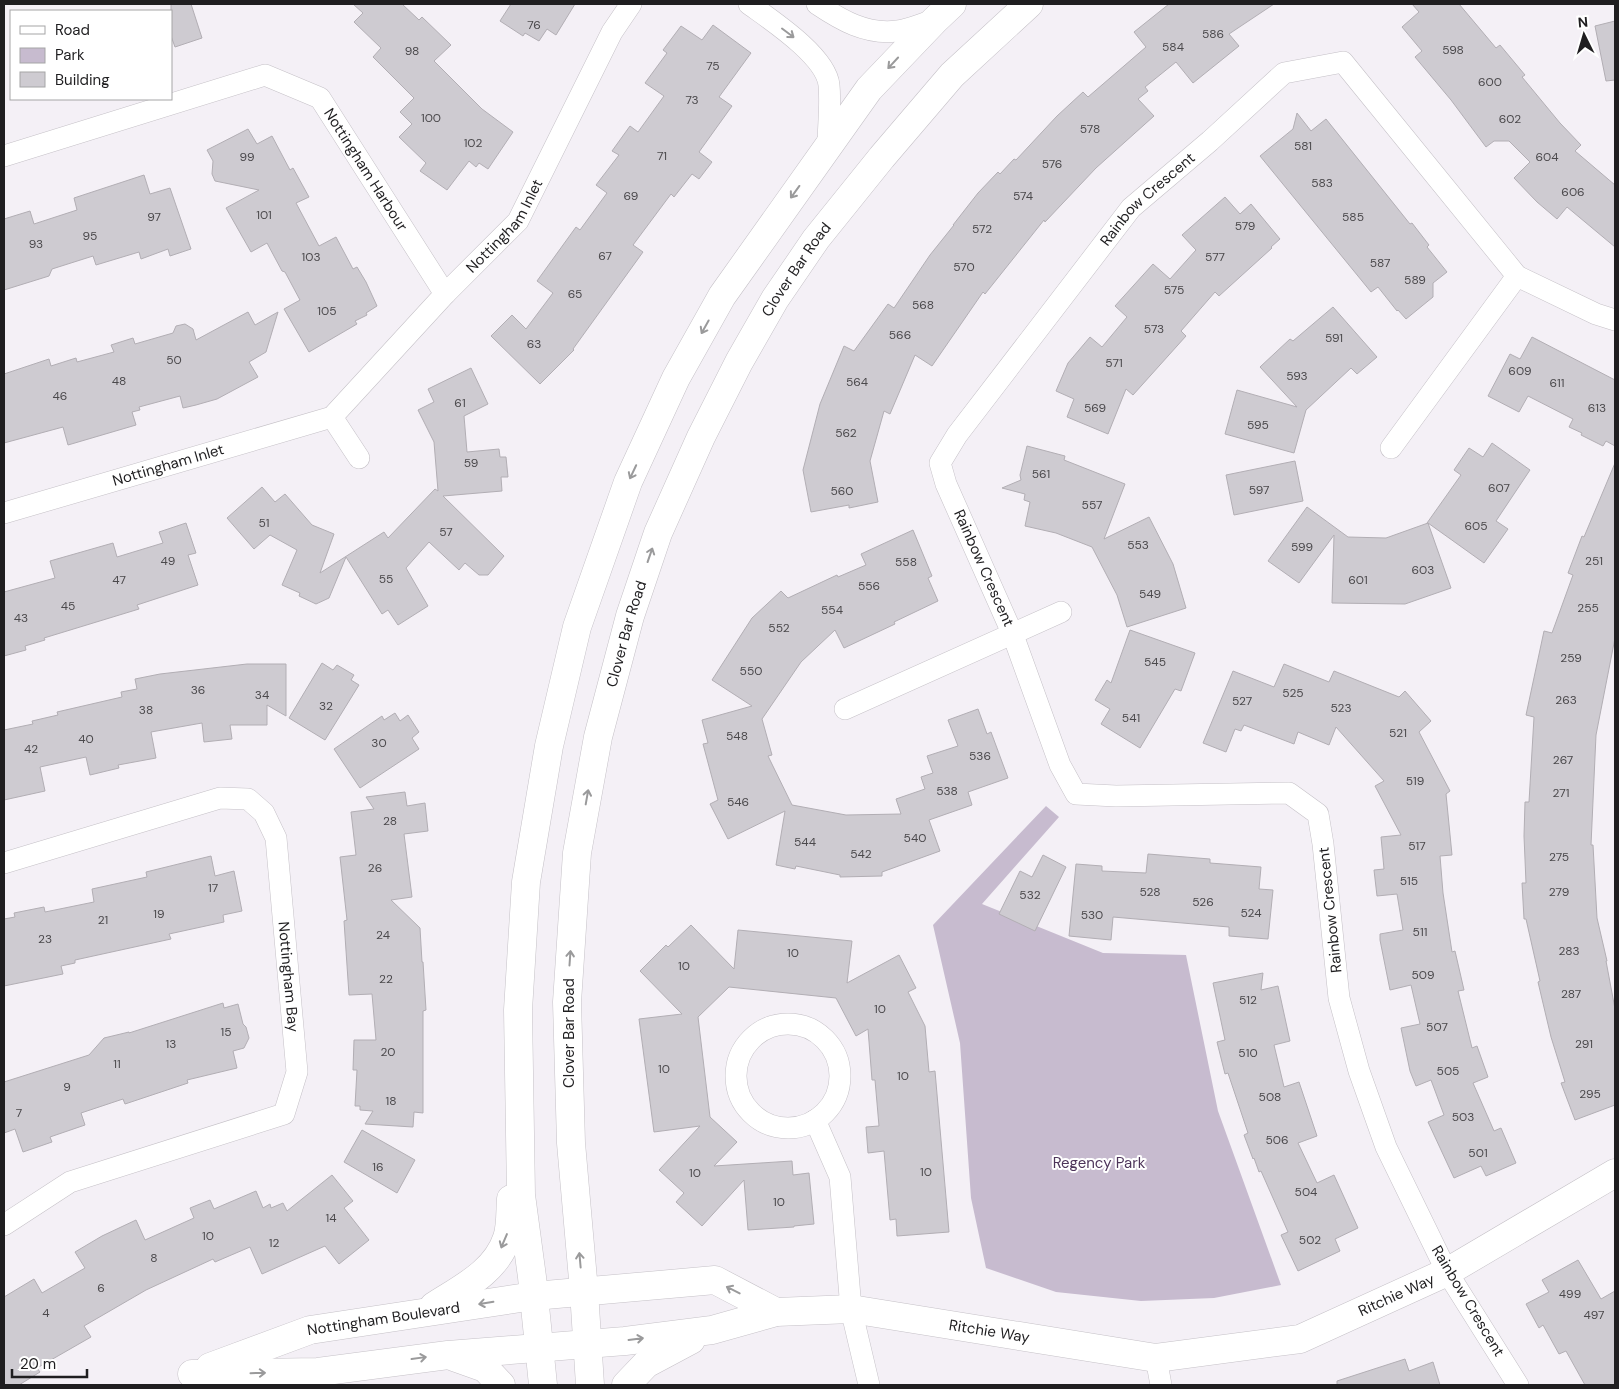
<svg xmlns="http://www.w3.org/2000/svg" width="1619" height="1389" viewBox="0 0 1619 1389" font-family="'DM Sans',sans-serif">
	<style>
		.green { fill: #c7bbcf }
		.building { fill: #cecbd1; stroke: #b2aeb4 }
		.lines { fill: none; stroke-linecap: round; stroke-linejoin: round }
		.street-casing { stroke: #c5c1c7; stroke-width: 22 }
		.secondary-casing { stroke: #c5c1c7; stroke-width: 29 }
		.street { stroke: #fff; stroke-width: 21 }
		.secondary { stroke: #fff; stroke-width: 28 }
		.oneway { stroke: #9a9a9b }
		.labels { text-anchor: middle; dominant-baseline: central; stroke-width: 4; stroke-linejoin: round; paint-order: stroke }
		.number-label { font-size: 12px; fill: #4b494c }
		.street-label { font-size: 15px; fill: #1f1e20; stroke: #fff }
		.park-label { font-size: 15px; fill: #4d345a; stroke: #fff }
	</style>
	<rect width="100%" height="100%" fill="#f4f0f6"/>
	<path class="green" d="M1046 806 1059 817 982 904 1103 953 1186 955 1218 1111 1281 1285 1214 1298 1141 1301 1056 1292 986 1268 971 1198 960 1043 933 925Z"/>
	<g class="building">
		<path d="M171 4H191L202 38 175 47 171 36Z"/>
		<path d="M353 4H402L419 20 422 17 451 45 434 61 482 109 513 132 488 169 479 163 476 167 469 161 447 190 420 171 426 163 399 137 412 124 400 112 414 98 373 57 381 48 354 22 363 13Z"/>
		<path d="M511 4H575L556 35 547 29 539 41 525 33 523 36 500 21Z"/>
		<path d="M1169 4H1274L1229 34 1239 46 1193 83 1176 62 1145 87 1148 91 1138 99 1154 116 1096 168 1045 222 1044 220 985 294 983 292 932 366 915 355 890 414 884 411 870 461 878 502 849 508V505L811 512 803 470 820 404 844 346 854 351 888 304 894 308 930 255 954 225H953L978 193 998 172 1000 174 1014 159 1016 160 1057 116 1083 92 1088 97 1146 47 1134 32Z"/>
		<path d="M1412 4H1459L1496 48 1500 45 1525 75 1522 77 1560 123 1581 145 1575 151 1615 185V247L1567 207 1557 219 1537 202 1514 178 1530 162 1509 141H1494L1486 147 1451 100 1415 57 1422 51 1402 27 1419 12Z"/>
		<path d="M1615 21V80L1606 81 1595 26Z"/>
		<path d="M713 25 751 53 719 97 732 106 699 152 712 162 699 179 692 174 674 197 671 194 633 245 643 252 573 349 574 350 540 384 491 336 512 315 526 329 553 293 537 281 576 227 580 230 607 193 596 185 619 155 612 151 630 126 638 132 664 96 645 83 667 53 663 50 681 26 702 40Z"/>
		<path d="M1297 113 1311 131 1326 119 1410 224 1412 223 1429 245 1427 247 1447 272 1433 283V297L1406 319 1398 310 1397 311 1378 287 1371 292 1260 156 1293 129Z"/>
		<path d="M248 129 257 144 272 136 290 170 293 168 309 197 296 203 319 246 336 237 353 269 357 267 366 282 377 306 366 313 367 315 355 321 357 324 309 352 284 309 300 300 285 272 282 271 267 243 251 252 226 208 259 190 215 181 212 174 213 161 207 150Z"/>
		<path d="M144 175 150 194 170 188 191 249 170 256 168 249 141 259 139 252 96 265 93 256 52 269 49 276 4 290V219L30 211 34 224 77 210 74 198Z"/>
		<path d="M1225 197 1240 214 1251 204 1280 239 1271 247 1272 248 1219 296 1215 292 1181 331 1186 336 1133 395 1126 389 1108 434 1067 417 1074 399 1056 391 1068 363 1090 337 1102 347 1127 317 1115 306 1153 264 1170 279 1196 250 1182 235Z"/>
		<path d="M1333 307 1377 357 1357 374 1351 368 1306 410 1294 453 1225 434 1237 390 1297 407 1260 367 1290 339 1293 341Z"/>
		<path d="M248 312 255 325 278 312 266 352 249 362 258 377 217 399 196 405 183 408 180 396 139 407 140 410 132 412 136 425 68 445 63 427 4 443V374L49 359 51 366 76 358 77 362 114 352 111 345 133 338 135 344 173 333 176 326 185 324 193 329 196 340Z"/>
		<path d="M1532 337 1615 380V446L1606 441 1603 446 1581 435 1582 433 1569 427 1573 419 1528 396 1519 412 1488 396 1510 354 1520 359Z"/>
		<path d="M471 368 488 404 464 416 467 452 499 449 500 457H506L508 477H501L502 491 443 496 504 556 488 575H479L465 563 459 570 429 542 406 568 428 606 398 625 388 610 382 614 346 557 329 598 316 604 299 596 300 593 282 585 297 550 270 535 254 549 227 518 262 487 275 502 285 494 312 525 334 534 320 573 384 532 388 538 435 489 438 491 434 442 418 410 434 402 428 389Z"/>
		<path d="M1492 443 1530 470 1496 521 1508 529 1484 563 1428 523 1451 588 1405 604 1332 603 1334 535 1299 583 1268 561 1307 507 1348 537 1386 538 1428 523H1427L1461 475 1454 470 1469 448 1483 457Z"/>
		<path d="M1027 446 1065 456 1064 460 1125 484 1104 539 1149 517 1173 564 1186 608 1127 627 1117 595 1092 547 1056 533 1025 526 1030 502 1024 500 1025 494 1002 488 1021 480 1020 475Z"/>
		<path d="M1295 461 1303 501 1234 515 1226 475Z"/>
		<path d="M1615 463V638L1596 735 1591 845H1593L1597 918 1607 961H1606L1615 1009V1105L1575 1120 1561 1083 1565 1082 1551 1037 1538 982 1540 981 1526 919H1524L1522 883H1526L1524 836 1525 802H1529L1534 717 1526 715 1544 631 1552 633 1573 575 1568 573 1582 536 1584 537Z"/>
		<path d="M186 523 196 553 188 555 198 585 137 605 139 609 44 638 45 640 25 646 26 650 4 656V592L55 578 50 561 113 543 117 557 163 543 159 532Z"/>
		<path d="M913 530 932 576 928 578 938 601 894 622 895 624 844 648 835 630 801 662 762 719 772 755 768 756 792 805 846 815 901 814 896 799 925 789 921 777 933 773 927 756 958 746 948 720 978 709 987 734 991 732 1008 778 968 792 972 805 929 820 940 851 882 872V876L840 877V875L796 866 795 869 776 865 785 811 728 839 710 804 718 800 703 744 708 743 702 720 752 706 712 680 752 618 781 591 788 598 837 575 838 577 866 565 861 554Z"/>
		<path d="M1130 630 1195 653 1181 691 1175 689 1140 748 1101 724 1110 709 1095 700 1107 680 1111 683Z"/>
		<path d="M322 663 333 670 337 665 354 675 351 680 359 685 325 740 289 718Z"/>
		<path d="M247 664H286V716L267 705V725H230L232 739 204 742 202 723 151 732 156 758 118 765 119 768 90 775 86 757 40 767 45 791 4 800V730L33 724 32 721 58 715 57 712 122 697 121 692 137 689 135 679 160 674Z"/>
		<path d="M1284 664 1329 682 1334 671 1399 697 1405 691 1431 721 1419 732 1450 791 1446 794 1452 855 1440 856 1443 893 1452 952 1455 951 1464 990 1458 991 1472 1048 1477 1046 1488 1077 1473 1083 1494 1131 1501 1128 1516 1163 1486 1176 1481 1166 1454 1178 1428 1122 1444 1115 1431 1080 1416 1086 1410 1071 1401 1028 1420 1024 1411 985 1390 990 1380 940V934L1403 930 1397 894 1377 896 1374 870 1384 869 1381 837 1401 835 1375 786 1384 781 1336 727 1329 745 1298 732 1294 744 1244 725 1241 731 1235 729 1226 752 1203 743 1233 671 1274 687Z"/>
		<path d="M395 713 400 721 408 715 419 732 412 738 419 749 360 788 334 749 382 716 384 720Z"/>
		<path d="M405 792 407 806 425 803 428 831 404 834 412 897 391 900 420 928 422 962H423L426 1010 423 1011V1113L414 1112 413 1127 365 1124 373 1111 360 1110V1106H355L357 1070H353L354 1040H376L372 994 349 995 344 921 347 920 340 857 356 855 351 812 374 809 366 797Z"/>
		<path d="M1148 854 1210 859V863L1261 867 1259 889 1273 890 1268 939 1229 936V927L1113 917 1111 940 1069 936 1076 864 1102 866V871L1146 873Z"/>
		<path d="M1043 855 1066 867 1035 931 999 914 1020 871 1032 877Z"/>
		<path d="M211 856 215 876 234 871 242 911 223 915 224 922 169 934 171 939 75 960V963L61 966 63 974 4 986V919L15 917 14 913 44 907 45 912 94 902 92 889 147 877 146 872Z"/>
		<path d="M691 925 734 969 738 930 852 941 847 983 899 955 916 988 908 992 925 1026 929 1072 935 1071 949 1232 897 1236 896 1219 890 1220 884 1151 868 1153 866 1127 879 1126 875 1080H872L868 1029 856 1036 836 998 729 987 698 1017 710 1117 737 1142 714 1166 792 1161 793 1175 809 1173 814 1224 794 1226V1227L748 1230 744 1180 702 1226 676 1202 684 1193 659 1170 700 1126 654 1132 639 1019 682 1014 640 971 666 945 668 947Z"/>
		<path d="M1263 973 1261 990 1278 986 1290 1041 1274 1045 1284 1087 1299 1082 1317 1136 1298 1143 1317 1183 1334 1175 1358 1228 1335 1239 1340 1251 1298 1271 1281 1235 1288 1232 1261 1171 1259 1172 1254 1158 1253 1159 1244 1135 1248 1133 1228 1073 1225 1074 1217 1042 1225 1040 1213 983Z"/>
		<path d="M223 1003 224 1008 238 1004 243 1024 246 1027 249 1038 244 1048 233 1051 237 1068 187 1080 188 1083 125 1104 123 1099 81 1113 85 1125 50 1137 52 1142 23 1152 15 1129 4 1133V1082L89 1055 104 1038 129 1032V1033Z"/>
		<path d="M362 1130 415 1160 397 1193 344 1162Z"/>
		<path d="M332 1175 353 1201 344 1208 369 1240 339 1264 325 1246 262 1274 250 1247 215 1262 213 1259 146 1290 84 1326 91 1337 37 1368 40 1372 19 1385H4V1297L34 1279 42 1293 85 1268 75 1252 102 1236 136 1220 145 1240 194 1218 190 1208 210 1200 214 1209 256 1191 263 1208 270 1204 271 1208 283 1203 287 1211Z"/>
		<path d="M1578 1260 1601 1299 1615 1291V1385H1585L1566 1351 1559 1354 1543 1325 1539 1328 1526 1304 1549 1292 1542 1280Z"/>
		<path d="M1405 1359 1409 1371 1433 1362 1440 1385H1337V1381Z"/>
	</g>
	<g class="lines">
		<defs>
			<g id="street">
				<path d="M749 4C771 20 826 56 829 85 831 105 828 126 828 147"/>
				<path d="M817 4C841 20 866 35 897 31 909 30 923 23 935 20"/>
				<path id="s1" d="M4 156 265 75 320 98 445 294"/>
				<path d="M332 417 359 458"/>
				<path d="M1391 448 1517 276"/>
				<path id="s2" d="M4 513 332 417 445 294 518 221 612 32 631 4"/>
				<path d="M845 709 1061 612"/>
				<path id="s3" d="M4 863 220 798 248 799 264 813 276 838 297 1072 284 1114 70 1182 4 1225"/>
				<circle cx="788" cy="1076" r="52"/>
				<path d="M815 1120 840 1177 851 1309 869 1385"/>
				<path d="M1156 1358 1161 1385"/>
				<path id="s4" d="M1518 1385 1447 1272 1386 1147 1359 1071 1339 998 1323 844 1318 814 1289 793 1116 796 1076 794 1060 765 1013 635 946 484 940 463 957 435 1131 208 1210 141 1284 73 1343 62 1517 276 1596 314 1615 320"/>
			</g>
			<g id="secondary">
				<path d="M434 1306C462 1288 496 1272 507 1238 511 1227 510 1211 511 1199"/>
				<path d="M454 1357 485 1368 501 1385"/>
				<path id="s5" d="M210 1367 310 1330 534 1296 715 1280 776 1312"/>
				<path id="s6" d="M192 1374 318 1372 448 1355 625 1341 712 1330 776 1312 851 1309 1156 1358 1300 1339 1447 1272 1615 1173"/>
				<path d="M543 1385 532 1277 521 1195 518 1010 526 882 549 746 577 627 628 482 676 378 722 296 869 89 935 20 952 4"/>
				<path id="s7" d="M590 1385 584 1291 571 1143 567 1002 577 853 598 737 630 616 658 533 701 437 739 362 775 299 816 239 882 157 952 75 1029 4"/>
				<path d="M626 1385 646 1364 691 1340"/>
			</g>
		</defs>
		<use href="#street" class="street-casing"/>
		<use href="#secondary" class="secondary-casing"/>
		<use href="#street" class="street"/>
		<use href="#secondary" class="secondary"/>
	</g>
	<defs><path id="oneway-shaft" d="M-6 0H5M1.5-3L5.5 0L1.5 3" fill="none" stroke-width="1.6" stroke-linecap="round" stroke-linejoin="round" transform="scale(1.25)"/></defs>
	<g class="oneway">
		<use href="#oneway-shaft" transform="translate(788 33) rotate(37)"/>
		<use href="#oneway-shaft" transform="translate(893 63) rotate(133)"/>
		<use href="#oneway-shaft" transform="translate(795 192) rotate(126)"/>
		<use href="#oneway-shaft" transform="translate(705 327) rotate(119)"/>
		<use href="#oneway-shaft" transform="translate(633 472) rotate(115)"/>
		<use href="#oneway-shaft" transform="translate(650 555) rotate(-71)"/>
		<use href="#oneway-shaft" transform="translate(587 797) rotate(-80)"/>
		<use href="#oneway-shaft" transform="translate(570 958) rotate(-86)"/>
		<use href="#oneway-shaft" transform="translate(504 1241) rotate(113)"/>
		<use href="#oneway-shaft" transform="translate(580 1260) rotate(-95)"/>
		<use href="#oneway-shaft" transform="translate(733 1290) rotate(-153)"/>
		<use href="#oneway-shaft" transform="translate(486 1303) rotate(171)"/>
		<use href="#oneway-shaft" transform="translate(636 1339) rotate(-7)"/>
		<use href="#oneway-shaft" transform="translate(419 1358) rotate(-8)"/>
		<use href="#oneway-shaft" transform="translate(258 1373) rotate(-1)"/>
	</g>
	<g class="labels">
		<g class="number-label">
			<text x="534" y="25">76</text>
			<text x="1213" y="34">586</text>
			<text x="1173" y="47">584</text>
			<text x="1453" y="50">598</text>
			<text x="412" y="51">98</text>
			<text x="713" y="66">75</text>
			<text x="1490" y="82">600</text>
			<text x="692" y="100">73</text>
			<text x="431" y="118">100</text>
			<text x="1510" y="119">602</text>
			<text x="1090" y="129">578</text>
			<text x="473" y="143">102</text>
			<text x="1303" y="146">581</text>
			<text x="662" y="156">71</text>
			<text x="247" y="157">99</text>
			<text x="1547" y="157">604</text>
			<text x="1052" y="164">576</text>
			<text x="1322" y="183">583</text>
			<text x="1573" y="192">606</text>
			<text x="631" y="196">69</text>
			<text x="1023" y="196">574</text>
			<text x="264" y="215">101</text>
			<text x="154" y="217">97</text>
			<text x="1353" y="217">585</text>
			<text x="1245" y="226">579</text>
			<text x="982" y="229">572</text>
			<text x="90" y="236">95</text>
			<text x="36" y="244">93</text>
			<text x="605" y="256">67</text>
			<text x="311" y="257">103</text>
			<text x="1215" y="257">577</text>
			<text x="1380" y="263">587</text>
			<text x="964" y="267">570</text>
			<text x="1415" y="280">589</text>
			<text x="1174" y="290">575</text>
			<text x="575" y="294">65</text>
			<text x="923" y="305">568</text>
			<text x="327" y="311">105</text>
			<text x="1154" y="329">573</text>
			<text x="900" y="335">566</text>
			<text x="1334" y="338">591</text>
			<text x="534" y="344">63</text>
			<text x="174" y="360">50</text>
			<text x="1114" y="363">571</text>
			<text x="1520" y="371">609</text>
			<text x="1297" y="376">593</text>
			<text x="119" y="381">48</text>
			<text x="857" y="382">564</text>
			<text x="1557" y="383">611</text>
			<text x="60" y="396">46</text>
			<text x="460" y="403">61</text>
			<text x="1095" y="408">569</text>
			<text x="1597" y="408">613</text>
			<text x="1258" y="425">595</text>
			<text x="846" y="433">562</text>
			<text x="471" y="463">59</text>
			<text x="1041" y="474">561</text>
			<text x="1499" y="488">607</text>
			<text x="1259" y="490">597</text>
			<text x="842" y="491">560</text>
			<text x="1092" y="505">557</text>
			<text x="264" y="523">51</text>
			<text x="1476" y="526">605</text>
			<text x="446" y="532">57</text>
			<text x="1138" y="545">553</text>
			<text x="1302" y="547">599</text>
			<text x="168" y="561">49</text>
			<text x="1594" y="561">251</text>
			<text x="906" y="562">558</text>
			<text x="1423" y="570">603</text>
			<text x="386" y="579">55</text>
			<text x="119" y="580">47</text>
			<text x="1358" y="580">601</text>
			<text x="869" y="586">556</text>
			<text x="1150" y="594">549</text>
			<text x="68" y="606">45</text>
			<text x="1588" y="608">255</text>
			<text x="832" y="610">554</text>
			<text x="21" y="618">43</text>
			<text x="779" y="628">552</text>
			<text x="1571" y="658">259</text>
			<text x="1155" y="662">545</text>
			<text x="751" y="671">550</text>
			<text x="198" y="690">36</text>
			<text x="1293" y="693">525</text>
			<text x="262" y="695">34</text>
			<text x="1566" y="700">263</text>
			<text x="1242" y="701">527</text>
			<text x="326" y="706">32</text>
			<text x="1341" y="708">523</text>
			<text x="146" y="710">38</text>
			<text x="1131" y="718">541</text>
			<text x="1398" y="733">521</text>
			<text x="737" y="736">548</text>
			<text x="86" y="739">40</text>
			<text x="379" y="743">30</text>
			<text x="31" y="749">42</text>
			<text x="980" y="756">536</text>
			<text x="1563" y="760">267</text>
			<text x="1415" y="781">519</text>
			<text x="947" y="791">538</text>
			<text x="1561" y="793">271</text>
			<text x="738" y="802">546</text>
			<text x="390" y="821">28</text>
			<text x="915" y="838">540</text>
			<text x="805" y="842">544</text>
			<text x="1417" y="846">517</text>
			<text x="861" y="854">542</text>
			<text x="1559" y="857">275</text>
			<text x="375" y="868">26</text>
			<text x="1409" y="881">515</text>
			<text x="213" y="888">17</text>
			<text x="1150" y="892">528</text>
			<text x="1559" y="892">279</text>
			<text x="1030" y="895">532</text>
			<text x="1203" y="902">526</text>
			<text x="1251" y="913">524</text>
			<text x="159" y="914">19</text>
			<text x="1092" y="915">530</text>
			<text x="103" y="920">21</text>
			<text x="1420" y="932">511</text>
			<text x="383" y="935">24</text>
			<text x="45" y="939">23</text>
			<text x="1569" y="951">283</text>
			<text x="793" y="953">10</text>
			<text x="684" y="966">10</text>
			<text x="1423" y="975">509</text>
			<text x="386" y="979">22</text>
			<text x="1571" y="994">287</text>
			<text x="1248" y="1000">512</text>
			<text x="880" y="1009">10</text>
			<text x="1437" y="1027">507</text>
			<text x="226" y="1032">15</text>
			<text x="171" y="1044">13</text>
			<text x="1584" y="1044">291</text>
			<text x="388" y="1052">20</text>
			<text x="1248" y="1053">510</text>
			<text x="117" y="1064">11</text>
			<text x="664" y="1069">10</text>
			<text x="1448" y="1071">505</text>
			<text x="903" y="1076">10</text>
			<text x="67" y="1087">9</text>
			<text x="1590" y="1094">295</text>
			<text x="1270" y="1097">508</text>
			<text x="391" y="1101">18</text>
			<text x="19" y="1113">7</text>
			<text x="1463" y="1117">503</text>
			<text x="1277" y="1140">506</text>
			<text x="1478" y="1153">501</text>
			<text x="378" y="1167">16</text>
			<text x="926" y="1172">10</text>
			<text x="695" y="1173">10</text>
			<text x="1306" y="1192">504</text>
			<text x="779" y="1202">10</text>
			<text x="331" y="1218">14</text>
			<text x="208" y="1236">10</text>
			<text x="1310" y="1240">502</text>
			<text x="274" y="1243">12</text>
			<text x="154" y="1258">8</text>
			<text x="101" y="1288">6</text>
			<text x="1570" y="1294">499</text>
			<text x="46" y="1313">4</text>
			<text x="1594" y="1315">497</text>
		</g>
		<g class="street-label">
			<text stroke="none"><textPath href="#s1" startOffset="418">Nottingham Harbour</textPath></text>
			<text stroke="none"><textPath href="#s4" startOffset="1558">Rainbow Crescent</textPath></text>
			<text stroke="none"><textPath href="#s2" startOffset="600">Nottingham Inlet</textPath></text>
			<text stroke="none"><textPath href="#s7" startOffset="1162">Clover Bar Road</textPath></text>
			<text stroke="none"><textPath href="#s2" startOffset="171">Nottingham Inlet</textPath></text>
			<text transform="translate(984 568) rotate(66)">Rainbow Crescent</text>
			<text stroke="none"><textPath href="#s7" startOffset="758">Clover Bar Road</textPath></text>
			<text transform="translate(1330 910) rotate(-96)">Rainbow Crescent</text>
			<text stroke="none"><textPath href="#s3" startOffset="442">Nottingham Bay</textPath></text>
			<text transform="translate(569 1033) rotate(-90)">Clover Bar Road</text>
			<text stroke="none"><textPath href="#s6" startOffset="1224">Ritchie Way</textPath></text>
			<text transform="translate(1468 1301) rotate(59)">Rainbow Crescent</text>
			<text stroke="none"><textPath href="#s5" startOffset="181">Nottingham Boulevard</textPath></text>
			<text stroke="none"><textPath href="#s6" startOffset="804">Ritchie Way</textPath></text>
		</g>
		<g class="park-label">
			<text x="1099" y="1163">Regency Park</text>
		</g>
	</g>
	<rect width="1619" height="1389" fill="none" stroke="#1f1e20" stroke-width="10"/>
	<rect x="10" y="10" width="162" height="90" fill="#ffffff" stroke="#a5a5a6"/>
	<rect x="20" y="26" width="25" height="8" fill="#ffffff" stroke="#a5a5a6"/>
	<text x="55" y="35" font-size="15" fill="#1f1e20">Road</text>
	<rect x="20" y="48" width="25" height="15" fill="#c7bbcf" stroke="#a5a5a6"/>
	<text x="55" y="60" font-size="15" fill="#1f1e20">Park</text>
	<rect x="20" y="72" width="25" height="15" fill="#cecbd1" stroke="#a5a5a6"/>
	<text x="55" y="85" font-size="15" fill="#1f1e20">Building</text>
	<g transform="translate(1584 35) rotate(355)" stroke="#ffffff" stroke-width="4" paint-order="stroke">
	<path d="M0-4L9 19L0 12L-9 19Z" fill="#1f1e20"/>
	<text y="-8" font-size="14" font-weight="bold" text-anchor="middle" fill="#1f1e20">N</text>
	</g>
	<path d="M12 1369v8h75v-8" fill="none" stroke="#1f1e20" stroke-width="2.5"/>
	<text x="20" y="1369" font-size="15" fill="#1f1e20" stroke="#ffffff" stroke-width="4" paint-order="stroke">20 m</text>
</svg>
